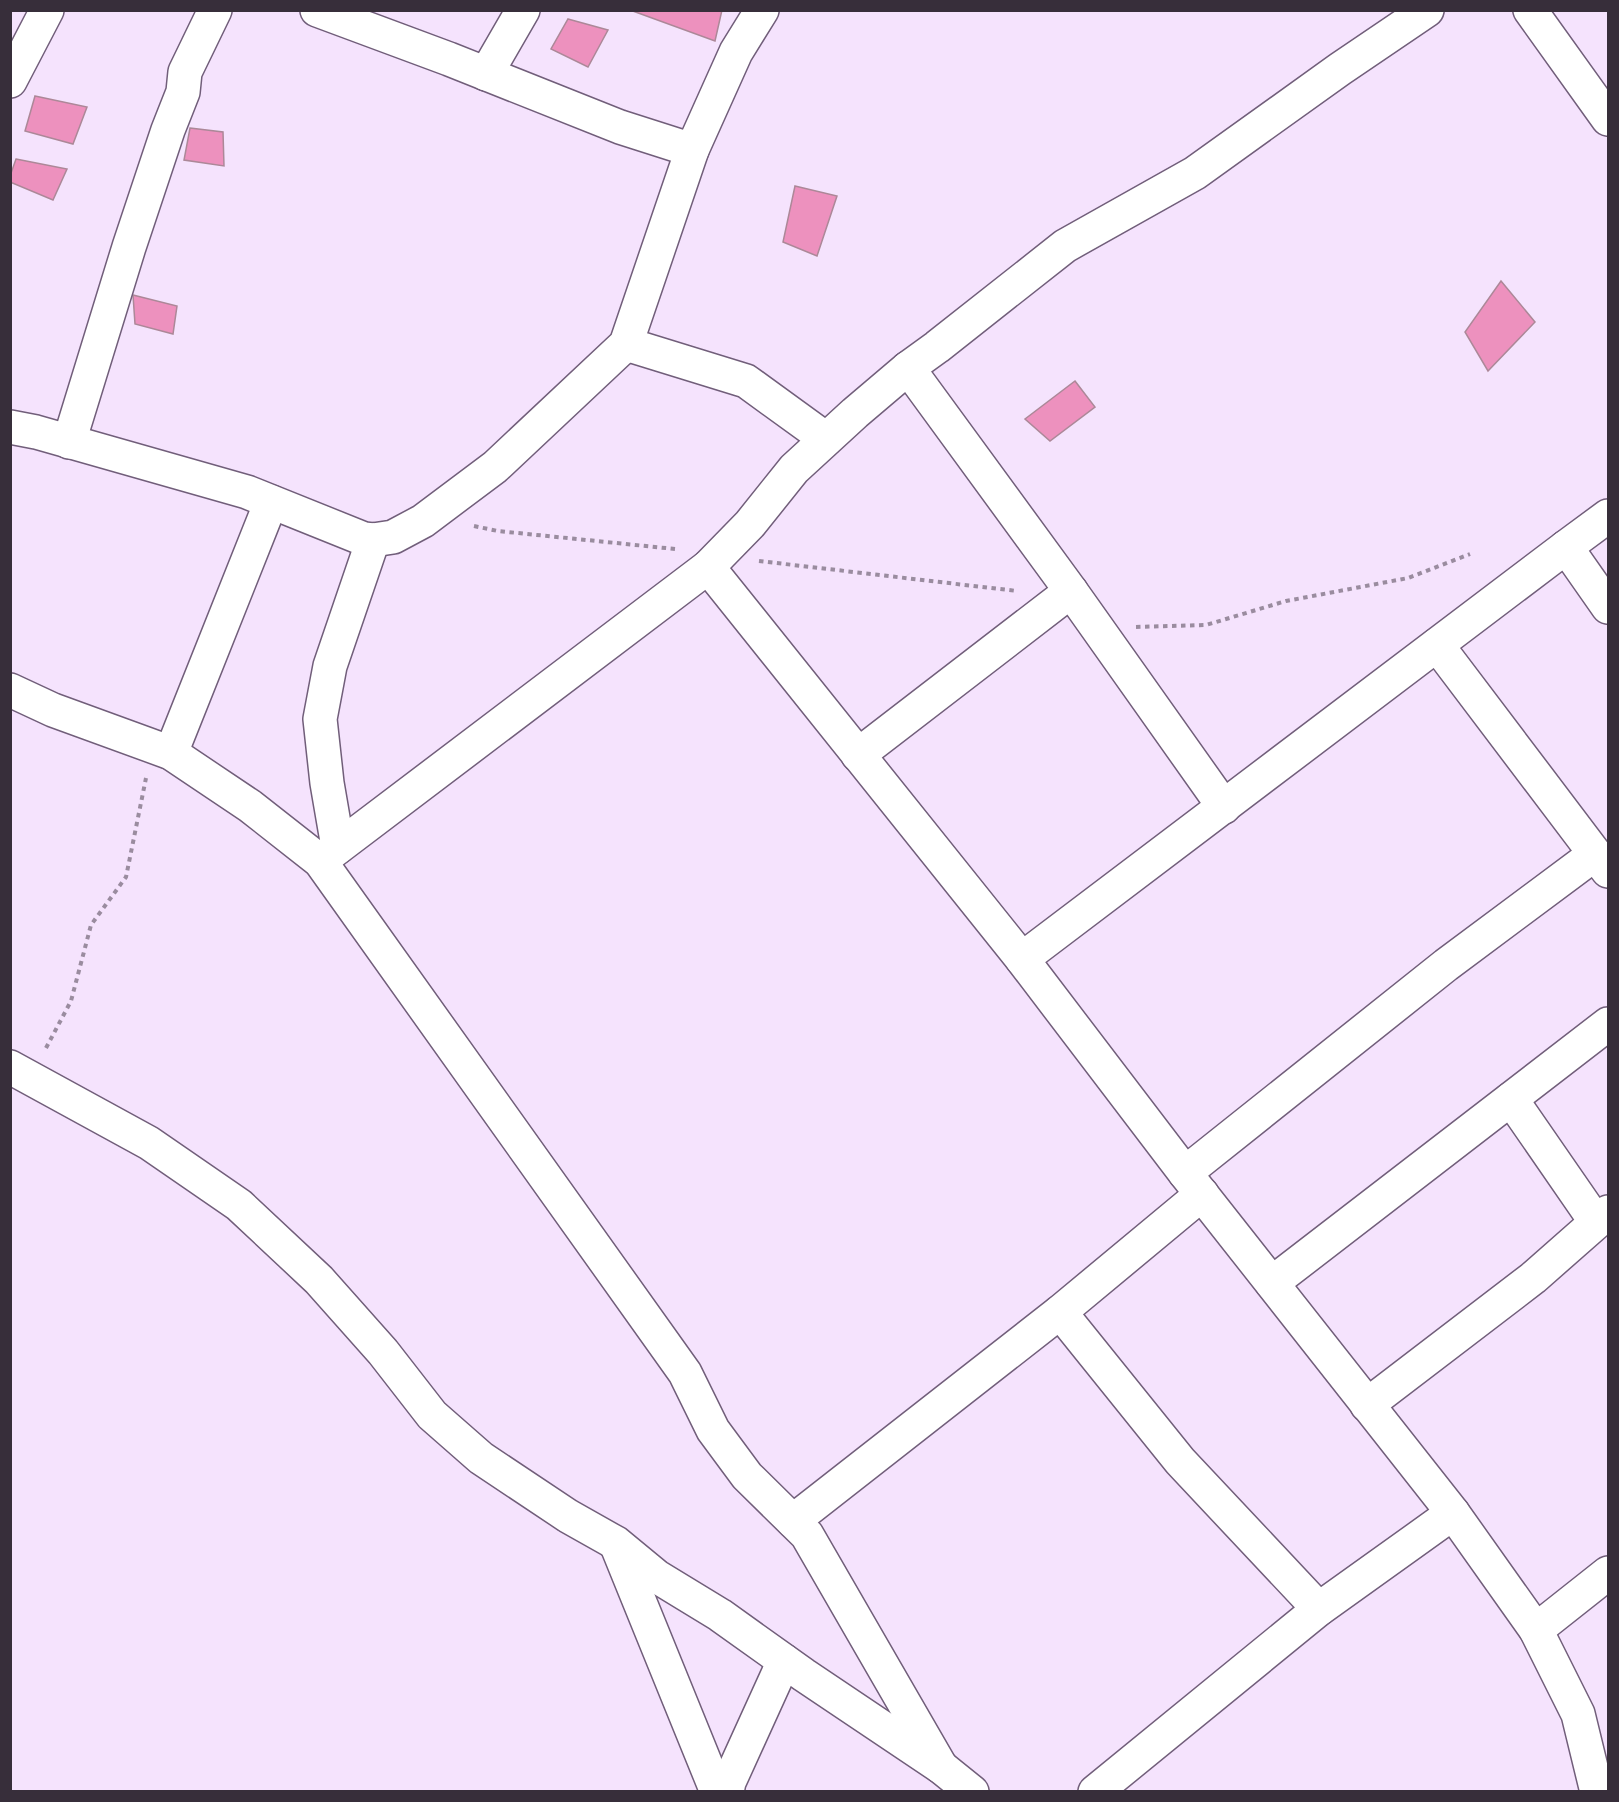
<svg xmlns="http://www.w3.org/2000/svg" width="1619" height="1802" viewBox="0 0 1619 1802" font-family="'Public Sans',sans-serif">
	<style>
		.building { fill: #ed91be; stroke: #ac8898; stroke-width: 1.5 }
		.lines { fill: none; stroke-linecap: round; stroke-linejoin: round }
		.minor-casing { stroke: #715e7a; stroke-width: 36 }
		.path { stroke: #9a8c9f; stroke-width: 4; stroke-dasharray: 4.5 4.5; stroke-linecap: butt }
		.minor { stroke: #fff; stroke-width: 33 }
	</style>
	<rect width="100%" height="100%" fill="#f5e3fd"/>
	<g class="building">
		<path d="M630 10H722L715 41Z"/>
		<path d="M568 19 608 30 588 67 551 49Z"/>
		<path d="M35 96 87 107 73 144 25 131Z"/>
		<path d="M190 128 223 132 224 166 184 160Z"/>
		<path d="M16 159 67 169 53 200 10 182V176Z"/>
		<path d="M795 186 837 196 817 256 783 242Z"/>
		<path d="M1501 281 1535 322 1488 371 1465 332Z"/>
		<path d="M133 295 177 306 173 334 135 324Z"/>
		<path d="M1075 381 1095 407 1050 441 1025 419Z"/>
	</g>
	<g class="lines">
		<defs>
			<g id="minor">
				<path d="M317 10 449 59 620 127 692 150"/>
				<path d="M1530 10 1608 119"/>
				<path d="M486 74 523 10"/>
				<path d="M10 81 47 10"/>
				<path d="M626 344 746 381 826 439"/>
				<path d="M908 368 1071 591 1224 807"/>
				<path d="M10 427 36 432 247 492 364 539 373 540 393 537 423 521 495 467 626 344 692 150 736 52 762 10"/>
				<path d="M69 442 129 247 168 130 183 92 185 72 215 10"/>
				<path d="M1566 547 1608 607"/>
				<path d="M708 567 1022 959 1185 1173 1453 1513 1536 1630 1578 1714 1597 1792"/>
				<path d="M1437 645 1608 871"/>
				<path d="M10 690 53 710 171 753 250 806 320 861 685 1373 713 1430 747 1476 807 1535 941 1767"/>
				<path d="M171 753 271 502"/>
				<path d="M858 755 1071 591"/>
				<path d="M338 847 327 783 320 719 330 666 373 540"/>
				<path d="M320 861 708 567 750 524 794 469 855 413 908 368 937 347 1065 246 1195 173 1340 69 1427 10"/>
				<path d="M1022 959 1566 547 1608 516"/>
				<path d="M10 1067 149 1143 239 1205 319 1280 383 1352 432 1415 481 1458 568 1516 616 1543 656 1576 720 1615 804 1675 941 1767 972 1792"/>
				<path d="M1511 1099 1596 1222"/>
				<path d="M1185 1173 1446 965 1595 854"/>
				<path d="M1272 1283 1608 1024"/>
				<path d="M1060 1312 1180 1461 1319 1609"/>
				<path d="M1367 1405 1533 1278 1608 1212"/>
				<path d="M793 1521 1060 1312 1202 1194"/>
				<path d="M617 1546 717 1792"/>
				<path d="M1536 1630 1608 1573"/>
				<path d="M727 1792 729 1782 784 1661"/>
				<path d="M1095 1792 1319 1609 1453 1513"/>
			</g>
		</defs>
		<use href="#minor" class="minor-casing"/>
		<g class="path">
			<path d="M474 526 498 531 675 549"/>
			<path d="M759 561 1017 591"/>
			<path d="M1136 627 1206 625 1286 601 1408 578 1470 554"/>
			<path d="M46 1048 71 1001 91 925 126 877 146 778"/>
		</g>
		<use href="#minor" class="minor"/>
	</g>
	<rect width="1619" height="1802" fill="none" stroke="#372e3a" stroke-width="24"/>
</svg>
